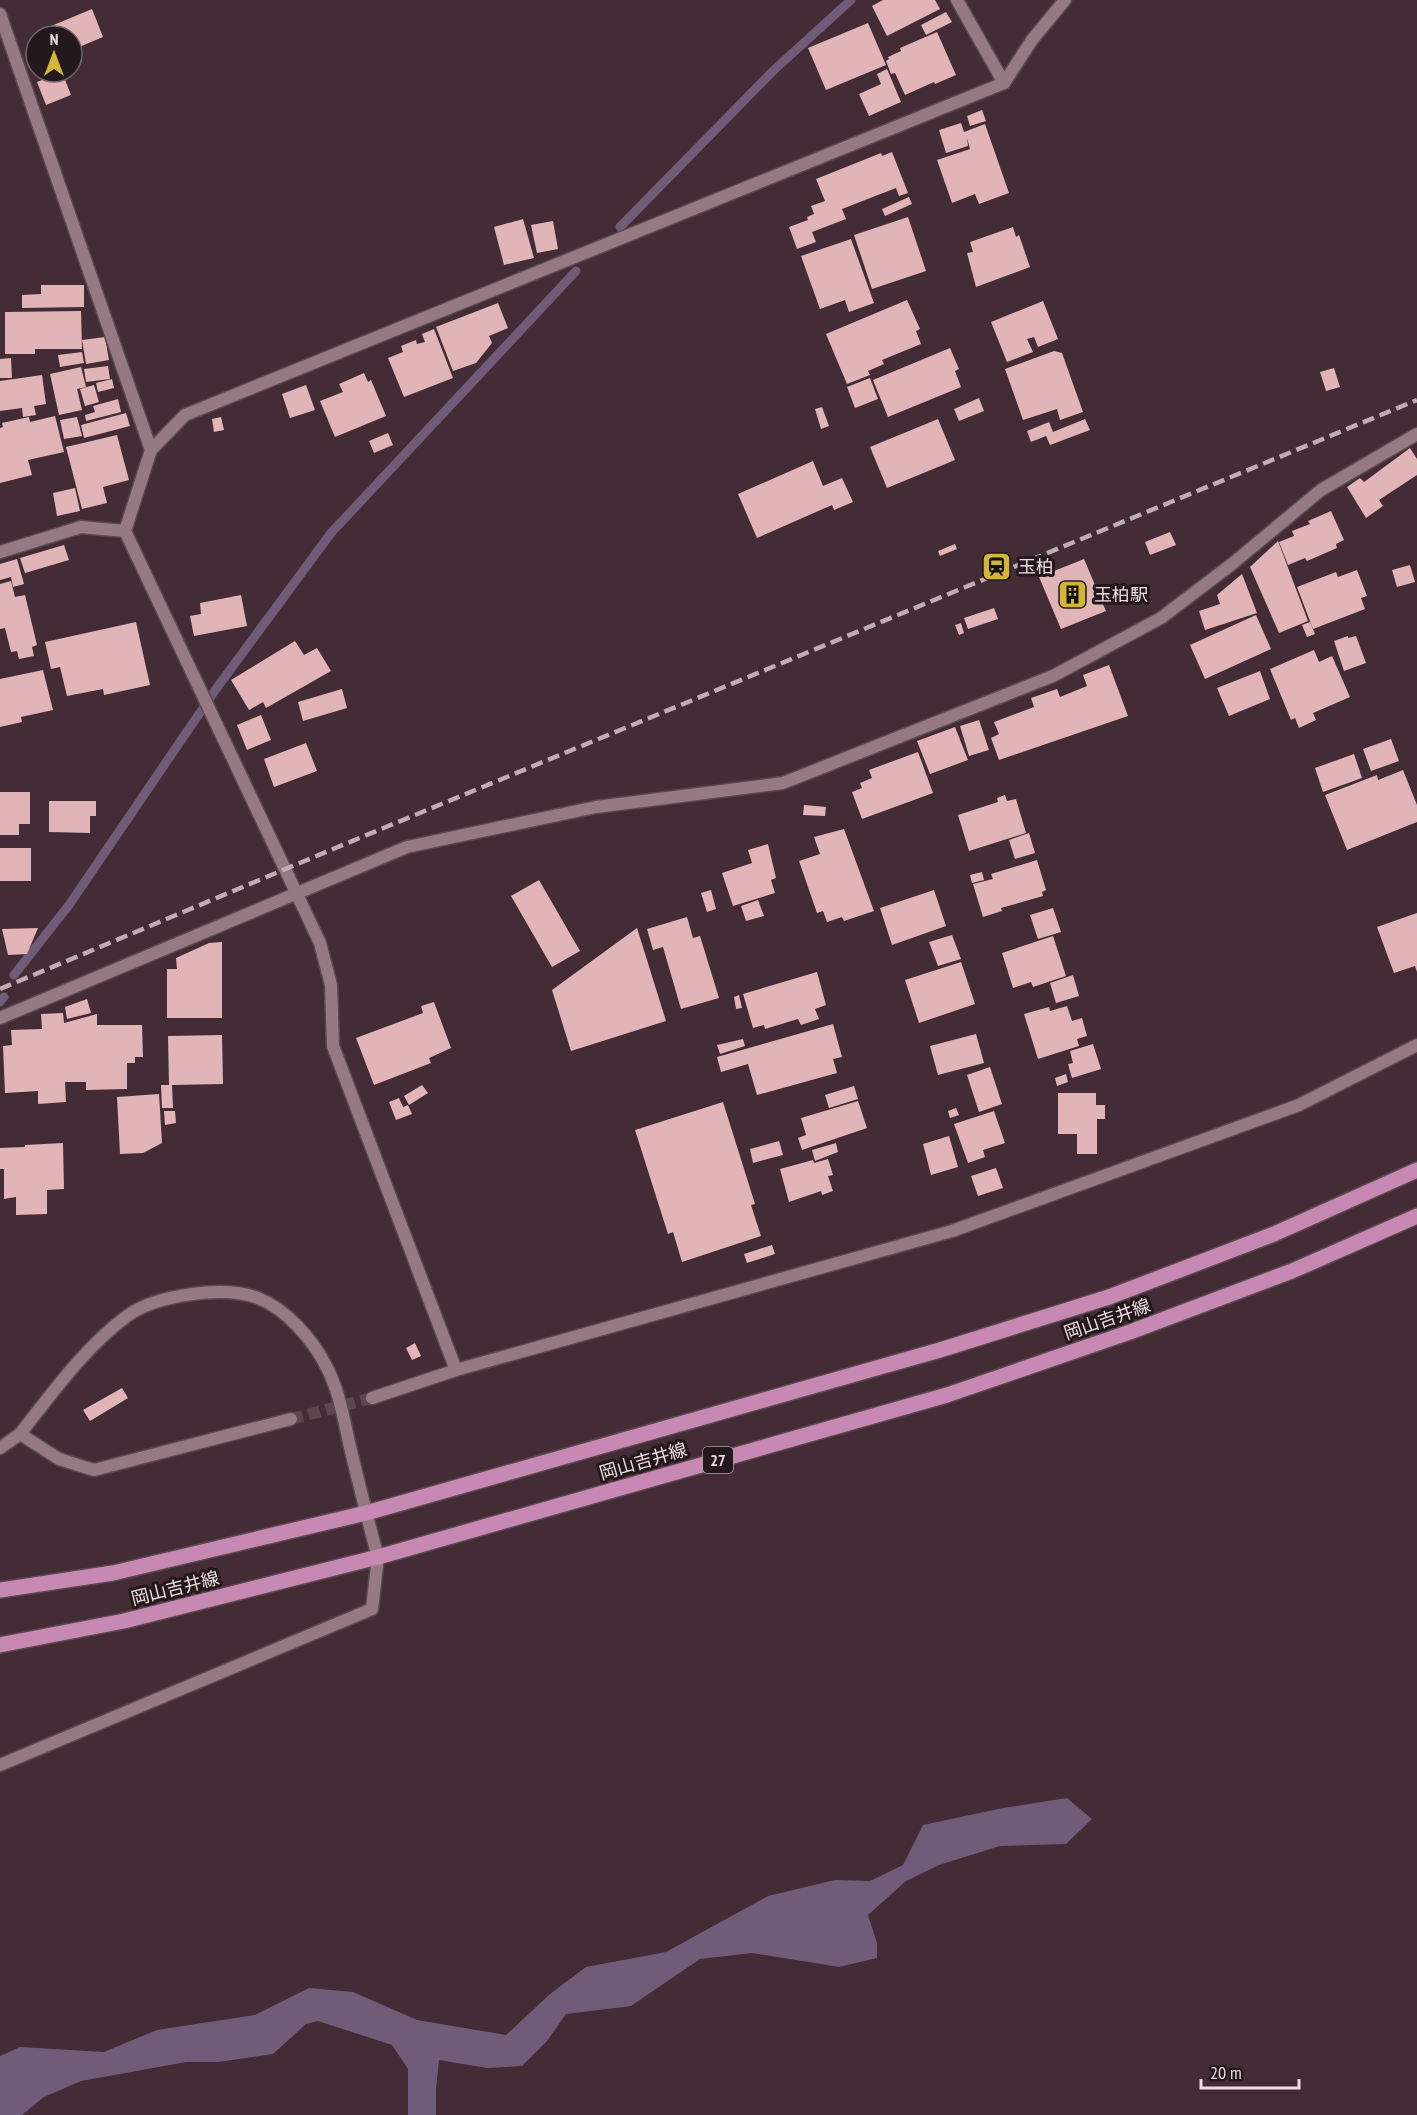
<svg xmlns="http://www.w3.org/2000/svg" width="1417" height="2115" viewBox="0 0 1417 2115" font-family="'PT Sans Narrow','Noto Sans JP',sans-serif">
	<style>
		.water { fill: #705c79 }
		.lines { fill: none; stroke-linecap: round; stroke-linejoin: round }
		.stream { stroke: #705c79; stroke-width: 9 }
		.building { fill: #e1b5b7 }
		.minor-tunnel { stroke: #5c474f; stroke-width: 12; stroke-dasharray: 12 6; stroke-linecap: butt }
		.minor-casing { stroke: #5c484f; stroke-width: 15 }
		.tertiary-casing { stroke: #5c484f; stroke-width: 15 }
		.primary-casing { stroke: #5c484f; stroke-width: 18 }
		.minor { stroke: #957a83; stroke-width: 12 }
		.tertiary { stroke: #957a83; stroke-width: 12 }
		.primary { stroke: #c788b4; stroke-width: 15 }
		.rail { stroke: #beadb3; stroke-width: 4.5; stroke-dasharray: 12 6; stroke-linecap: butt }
		.labels { text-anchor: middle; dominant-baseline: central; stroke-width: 6; stroke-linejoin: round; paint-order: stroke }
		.shield { fill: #23181c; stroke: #b0a2a7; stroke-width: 1.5 }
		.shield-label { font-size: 16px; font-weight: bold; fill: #eddde2 }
		.poi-label { font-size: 18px; fill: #eddde2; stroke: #23181c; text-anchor: start }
		.street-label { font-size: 18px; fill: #eddde2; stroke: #23181c }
	</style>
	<rect width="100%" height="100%" fill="#432c35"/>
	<path class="water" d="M1067 1798 1092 1819 1066 1844 1000 1846 939 1865 906 1881 868 1915 877 1943V1958L839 1967 752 1953 700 1959 631 2006 566 2014 547 2041 522 2066 487 2068 439 2060 436 2089V2115H408V2069L392 2045 318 2021 306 2024 273 2054 218 2062H186L81 2081 44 2097 22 2115H0V2056L20 2047 104 2052 157 2030 255 2015 309 1988 353 1992 417 2020 506 2035 550 1994 586 1967 666 1952 768 1896 835 1880 870 1881 903 1865 923 1825 1003 1808Z"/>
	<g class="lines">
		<g class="stream">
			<path d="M620 227 774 70 851 0"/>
			<path d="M14 975 69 905 216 689 331 533 576 271"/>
			<path d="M0 1002 4 997"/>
		</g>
	</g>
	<g class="building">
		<path d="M883 0H935L940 9 887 36 872 6Z"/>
		<path d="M92 9 103 37 72 50V36H47L44 29Z"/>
		<path d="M946 12 952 22 926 35 921 25Z"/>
		<path d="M868 23 886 65 826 90 808 48Z"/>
		<path d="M937 32 956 75 935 84 934 82 905 95 895 73 891 74 886 61 889 59 888 57 901 51 900 48Z"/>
		<path d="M887 69 901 102 869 116 859 94 881 84 877 74Z"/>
		<path d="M62 72 71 95 46 105 37 82Z"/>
		<path d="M982 110 986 121 970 126 967 116Z"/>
		<path d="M961 123 964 132 985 124 1009 193 979 204 975 194 952 203 937 160 970 149 967 138 968 146 946 153 939 130Z"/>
		<path d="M892 152 908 193 899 196 896 188 842 209 846 219 812 232 816 242 797 249 789 227 808 220 807 217 814 214 811 206 825 201 816 179 881 153 882 156Z"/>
		<path d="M909 197 912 204 885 216 882 209Z"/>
		<path d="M908 217 926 271 872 289 854 235Z"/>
		<path d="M523 219 534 258 504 265 494 227Z"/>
		<path d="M553 221 558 249 537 253 531 225Z"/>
		<path d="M1013 227 1016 237 1019 235 1030 267 976 287 967 253 973 252 970 242Z"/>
		<path d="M851 239 874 303 849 312 845 300 820 309 801 256Z"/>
		<path d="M41 285H84V307L22 308V295L41 294Z"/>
		<path d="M907 300 920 329 916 331 921 344 882 360 884 364 868 371 870 375 847 384 826 334Z"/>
		<path d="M1043 301 1058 339 1038 347 1034 337 1027 339 1033 352 1007 362 991 322Z"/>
		<path d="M498 303 508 328 489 336 492 343 476 363 453 371 436 327Z"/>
		<path d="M81 311 82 349H35V354H5V312Z"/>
		<path d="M434 329 453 378 404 397 388 358 403 352 401 346 416 340 417 344 425 342 422 334Z"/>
		<path d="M105 337 109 360 86 364 82 340Z"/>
		<path d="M950 348 959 369 955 371 961 387 888 417 873 380Z"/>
		<path d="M1054 351 1062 353 1083 412 1060 420 1057 409 1023 420 1005 369Z"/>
		<path d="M82 352 84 363 60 367 58 355Z"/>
		<path d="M11 358 12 378H0V359Z"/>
		<path d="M108 366 110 379 86 382 84 369Z"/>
		<path d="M81 367 86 387 77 389 82 410 59 415 50 374Z"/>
		<path d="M1334 368 1340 387 1326 391 1320 372Z"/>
		<path d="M364 373 368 382 371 380 386 416 335 437 320 401 343 392 339 384Z"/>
		<path d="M42 375 46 404 34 406 36 415 23 417 22 408 0 411V381Z"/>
		<path d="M870 378 878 399 855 408 847 387Z"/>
		<path d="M112 379 114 388 98 392 96 383Z"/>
		<path d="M94 385 99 402 85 406 80 389Z"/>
		<path d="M306 385 315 410 290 418 282 394Z"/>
		<path d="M979 398 984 411 959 421 954 409Z"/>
		<path d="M118 399 121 412 86 421 85 415 95 412 93 406Z"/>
		<path d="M822 407 829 426 821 429 815 409Z"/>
		<path d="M126 413 130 426 84 438 81 425Z"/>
		<path d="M55 416 64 452 28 460 32 475 0 483V428L3 427 2 423 29 417 30 422Z"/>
		<path d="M77 417 82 436 64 439 60 420Z"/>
		<path d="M221 417 224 430 214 432 212 419Z"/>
		<path d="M938 419 955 460 887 488 870 447Z"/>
		<path d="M1085 419 1090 430 1050 445 1046 436 1031 442 1027 431 1049 422 1053 432Z"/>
		<path d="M388 433 393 445 374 453 369 441Z"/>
		<path d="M117 435 129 480 103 487 107 503 82 509 66 447Z"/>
		<path d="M1410 448 1417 459V475L1379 500 1383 506 1366 518 1347 487 1360 478 1364 482Z"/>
		<path d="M813 461 823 486 842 478 853 502 834 510 832 505 757 538 738 494Z"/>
		<path d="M75 488 80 511 57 516 53 493Z"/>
		<path d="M1331 511 1344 540 1336 544 1337 548 1307 561 1305 558 1288 565 1279 542 1294 536 1292 531 1310 524 1308 521Z"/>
		<path d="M1170 532 1176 545 1150 555 1145 542Z"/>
		<path d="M1278 541 1308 621 1279 633 1250 567Z"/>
		<path d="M955 544 957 549 940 556 938 551Z"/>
		<path d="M64 545 69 560 25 573 20 558Z"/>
		<path d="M17 559 24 584 13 587 11 577 0 580V564Z"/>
		<path d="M1084 559 1106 611 1061 629 1039 577Z"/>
		<path d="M1410 565 1415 582 1397 587 1392 570Z"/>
		<path d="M1357 570 1367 596 1361 598 1365 609 1313 629 1297 587 1336 572 1338 577Z"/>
		<path d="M1242 574 1257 613 1205 630 1199 611 1220 604 1217 595Z"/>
		<path d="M11 581 15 597 25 595 37 645 32 647 34 656 19 659 17 651 11 652 5 628 0 629V584Z"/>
		<path d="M241 595 247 626 194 636 190 616 201 614 200 603Z"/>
		<path d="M994 608 998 619 968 629 964 618Z"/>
		<path d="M1256 615 1271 649 1205 679 1190 645Z"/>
		<path d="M136 622 150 685 104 695 103 689 67 696 60 667 51 669 45 642Z"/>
		<path d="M1310 622 1315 634 1307 637 1302 625Z"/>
		<path d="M961 623 964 633 959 635 955 625Z"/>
		<path d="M1348 636V638L1356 636 1366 663 1344 671 1334 641Z"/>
		<path d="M295 641 304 655 317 648 331 671 266 708 263 702 249 710 231 680Z"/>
		<path d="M1314 650 1319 662 1332 656 1350 697 1313 713 1316 720 1299 728 1295 718 1291 720 1270 669Z"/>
		<path d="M1109 665 1128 716 999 760 991 738 999 734 994 722 1034 707 1031 698 1057 689 1060 697 1087 686 1083 675Z"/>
		<path d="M43 670 53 710 21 717 22 722 0 727V679Z"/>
		<path d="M1260 671 1270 699 1229 716 1217 688Z"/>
		<path d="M342 689 347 708 303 721 298 702Z"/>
		<path d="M261 715 271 740 247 750 237 725Z"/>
		<path d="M979 720 989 750 969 756 960 726Z"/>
		<path d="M955 727 968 760 930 774 917 741Z"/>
		<path d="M1391 739 1399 761 1371 771 1363 749Z"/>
		<path d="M306 743 317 771 274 787 264 759Z"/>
		<path d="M918 752 933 793 862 819 852 792 862 788 860 783 872 778 869 770Z"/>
		<path d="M1354 754 1362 778 1323 792 1315 768Z"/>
		<path d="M1403 770 1417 805V822L1347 850 1325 795 1377 775 1378 780Z"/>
		<path d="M0 792H30V824H19V835H0Z"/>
		<path d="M1005 795 1007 801 1016 799 1026 833 969 851 958 815 998 802 997 798Z"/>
		<path d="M49 801H96V816H90V833L49 832Z"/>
		<path d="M804 805 826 807 825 816 803 815Z"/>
		<path d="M844 829 874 911 844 921 842 917 827 922 823 911 817 913 799 861 820 854 814 837Z"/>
		<path d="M1029 833 1035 853 1015 859 1009 840Z"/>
		<path d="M768 844 776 878 771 880 775 893 733 906 722 873 752 863 748 850Z"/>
		<rect x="0" y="848" width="31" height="33"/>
		<path d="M1037 860 1046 890 1042 892 1043 896 1001 908 1002 911 983 917 973 884 993 879 991 874Z"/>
		<path d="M982 872 984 880 972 883 970 875Z"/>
		<path d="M539 880 580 951 552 967 511 896Z"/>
		<path d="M711 890 716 909 707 912 701 893Z"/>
		<path d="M934 890 946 926 892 945 880 908Z"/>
		<path d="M758 900 764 916 746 921 741 906Z"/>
		<path d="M1053 908 1061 932 1038 939 1030 915Z"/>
		<path d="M1417 913V972L1415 966 1394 973 1377 927Z"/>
		<path d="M687 917 693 938 700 936 719 998 681 1009 663 947 653 950 647 929Z"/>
		<path d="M38 928 27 954 8 955 2 929Z"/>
		<path d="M637 928 666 1021 571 1051 552 990Z"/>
		<path d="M952 935 961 959 938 966 929 942Z"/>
		<path d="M1053 936 1066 976 1033 987 1031 982 1013 988 1002 953Z"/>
		<path d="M222 942V1018H167V969H177L176 958 209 943Z"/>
		<path d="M961 962 975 1004 919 1023 905 980Z"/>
		<path d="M817 972 826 1005 815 1009 819 1019 801 1025 798 1019 765 1029 764 1025 753 1028 743 994Z"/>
		<path d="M1073 975 1079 996 1056 1003 1050 983Z"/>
		<path d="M739 995 742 1008 736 1009 734 997Z"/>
		<path d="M87 999 91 1013 67 1019 65 1007Z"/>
		<path d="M434 1002 451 1048 429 1058 431 1063 374 1085 356 1038 423 1013 421 1006Z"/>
		<path d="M1067 1006 1072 1021 1082 1018 1087 1036 1077 1039 1079 1046 1038 1059 1024 1014 1049 1007 1050 1011Z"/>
		<path d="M63 1013 64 1023 97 1014V1025H142L143 1057H135V1063H127V1089L86 1090V1082H65L66 1102 38 1104V1091L5 1093 3 1046 12 1045 11 1030 42 1029 41 1014Z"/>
		<path d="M833 1024 842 1057 833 1059 837 1073 757 1095 748 1064 721 1072 717 1057Z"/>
		<path d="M976 1034 984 1063 938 1075 930 1046Z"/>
		<path d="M222 1035 223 1084 172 1085 173 1108H162L161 1085H169L168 1036Z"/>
		<path d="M743 1039 745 1046 720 1054 717 1045Z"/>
		<path d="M1093 1044 1101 1069 1072 1078 1068 1064 1073 1063 1070 1051Z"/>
		<path d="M990 1067 1002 1104 979 1112 967 1075Z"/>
		<path d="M1066 1074 1068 1082 1057 1086 1055 1078Z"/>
		<path d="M422 1085 428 1093 409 1105 404 1096Z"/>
		<path d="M854 1086 858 1099 829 1108 825 1095Z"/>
		<path d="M1058 1093H1096V1105H1105V1119H1097V1154H1077V1134H1058Z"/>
		<path d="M159 1094 162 1143 143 1153 120 1154 117 1097Z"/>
		<path d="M399 1098 403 1107 408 1105 412 1114 396 1120 389 1102Z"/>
		<path d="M858 1101 867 1128 802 1150 798 1138 806 1135 801 1118Z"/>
		<path d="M723 1102 755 1204 751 1205 761 1236 682 1262 673 1232 668 1234 635 1130Z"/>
		<path d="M956 1108 959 1115 950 1118 948 1111Z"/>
		<path d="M164 1111H175L176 1123 165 1125Z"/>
		<path d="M994 1111 1005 1143 983 1150 985 1157 968 1163 954 1124Z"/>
		<path d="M949 1136 958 1167 931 1175 923 1144Z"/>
		<path d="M779 1141 783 1155 753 1163 750 1149Z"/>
		<path d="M63 1143 64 1189 47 1190V1214L16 1215V1197L4 1199V1169H0V1148L25 1147V1145Z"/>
		<path d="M836 1143 838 1152 815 1161 812 1150Z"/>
		<path d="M828 1159 833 1175 828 1176 833 1191 822 1195 821 1191 789 1202 780 1169 813 1160 814 1163Z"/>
		<path d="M996 1168 1003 1188 978 1196 971 1176Z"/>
		<path d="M772 1245 775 1254 747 1263 744 1254Z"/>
		<path d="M415 1343 421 1356 412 1360 406 1348Z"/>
		<path d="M122 1388 128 1398 90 1421 83 1410Z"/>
	</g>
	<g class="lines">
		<path class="minor-tunnel" d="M291 1419 372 1398"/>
		<defs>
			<g id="minor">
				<path d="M957 0 1004 83"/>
				<path d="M0 14 151 450"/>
				<path d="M0 552 81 527 125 531"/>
				<path d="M0 1018 407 847 596 807 783 783 1053 676 1161 618 1232 564 1321 490 1417 434"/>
				<path d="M456 1370 333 1046 331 985 320 943 125 531 151 450 185 415 1004 83 1032 40 1065 0"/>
				<path d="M372 1398 456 1370 952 1231 1299 1105 1417 1045"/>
				<path d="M0 1448 20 1434 59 1459 94 1470 291 1419"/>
				<path d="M0 1765 372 1609 378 1557"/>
			</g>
			<path id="tertiary" d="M20 1434C53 1392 84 1348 127 1316 156 1295 224 1285 258 1298 286 1309 312 1339 325 1364 340 1391 344 1422 351 1451 360 1487 368 1522 378 1557"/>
			<g id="primary">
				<path d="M0 1590 113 1573 366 1513 940 1350 1109 1297 1274 1234 1417 1170"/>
				<path d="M0 1645 124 1621 378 1557 947 1395 1130 1332 1292 1271 1417 1216"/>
			</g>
		</defs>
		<use href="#minor" class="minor-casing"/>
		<use href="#tertiary" class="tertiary-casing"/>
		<use href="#primary" class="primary-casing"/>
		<use href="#minor" class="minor"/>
		<use href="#tertiary" class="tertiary"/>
		<use href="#primary" class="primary"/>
		<path class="rail" d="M0 989 345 844 1417 400"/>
	</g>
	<defs>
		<symbol id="station-square" viewBox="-11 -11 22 22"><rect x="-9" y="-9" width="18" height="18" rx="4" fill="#d3b635" stroke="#23181c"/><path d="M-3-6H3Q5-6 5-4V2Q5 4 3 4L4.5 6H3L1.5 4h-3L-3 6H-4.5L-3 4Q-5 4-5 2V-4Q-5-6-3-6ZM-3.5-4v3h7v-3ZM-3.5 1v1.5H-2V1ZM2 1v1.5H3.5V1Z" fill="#111"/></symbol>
		<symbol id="building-square" viewBox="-11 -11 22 22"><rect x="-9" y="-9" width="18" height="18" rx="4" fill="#d3b635" stroke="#23181c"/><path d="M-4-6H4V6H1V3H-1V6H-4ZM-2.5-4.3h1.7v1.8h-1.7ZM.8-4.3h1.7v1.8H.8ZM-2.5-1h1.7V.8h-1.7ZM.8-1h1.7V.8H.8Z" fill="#111"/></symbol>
	</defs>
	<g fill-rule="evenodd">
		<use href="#station-square" x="980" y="550" width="33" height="33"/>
		<use href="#building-square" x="1056" y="578" width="33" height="33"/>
	</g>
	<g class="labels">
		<rect class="shield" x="703" y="1447" width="30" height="26" rx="4.5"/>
		<g class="shield-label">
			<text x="718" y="1460">27</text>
		</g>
		<g class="poi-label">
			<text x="1018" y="566">玉柏</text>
			<text x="1094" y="594">玉柏駅</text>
		</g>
		<g class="street-label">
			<text transform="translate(1107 1319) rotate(-19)">岡山吉井線</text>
			<text transform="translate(643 1461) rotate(-16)">岡山吉井線</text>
			<text transform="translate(175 1588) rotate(-14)">岡山吉井線</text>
		</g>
	</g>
	<g transform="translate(54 54)"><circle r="28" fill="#23181c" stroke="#74676b" stroke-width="1.5"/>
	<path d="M0-4.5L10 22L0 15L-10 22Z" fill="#d3b635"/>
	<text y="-9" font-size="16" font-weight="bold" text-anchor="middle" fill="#eddde2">N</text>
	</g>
	<path d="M1201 2079v9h98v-9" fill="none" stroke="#eddde2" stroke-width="3"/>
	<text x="1210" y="2079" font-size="18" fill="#eddde2" stroke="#23181c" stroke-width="4.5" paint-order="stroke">20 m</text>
</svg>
